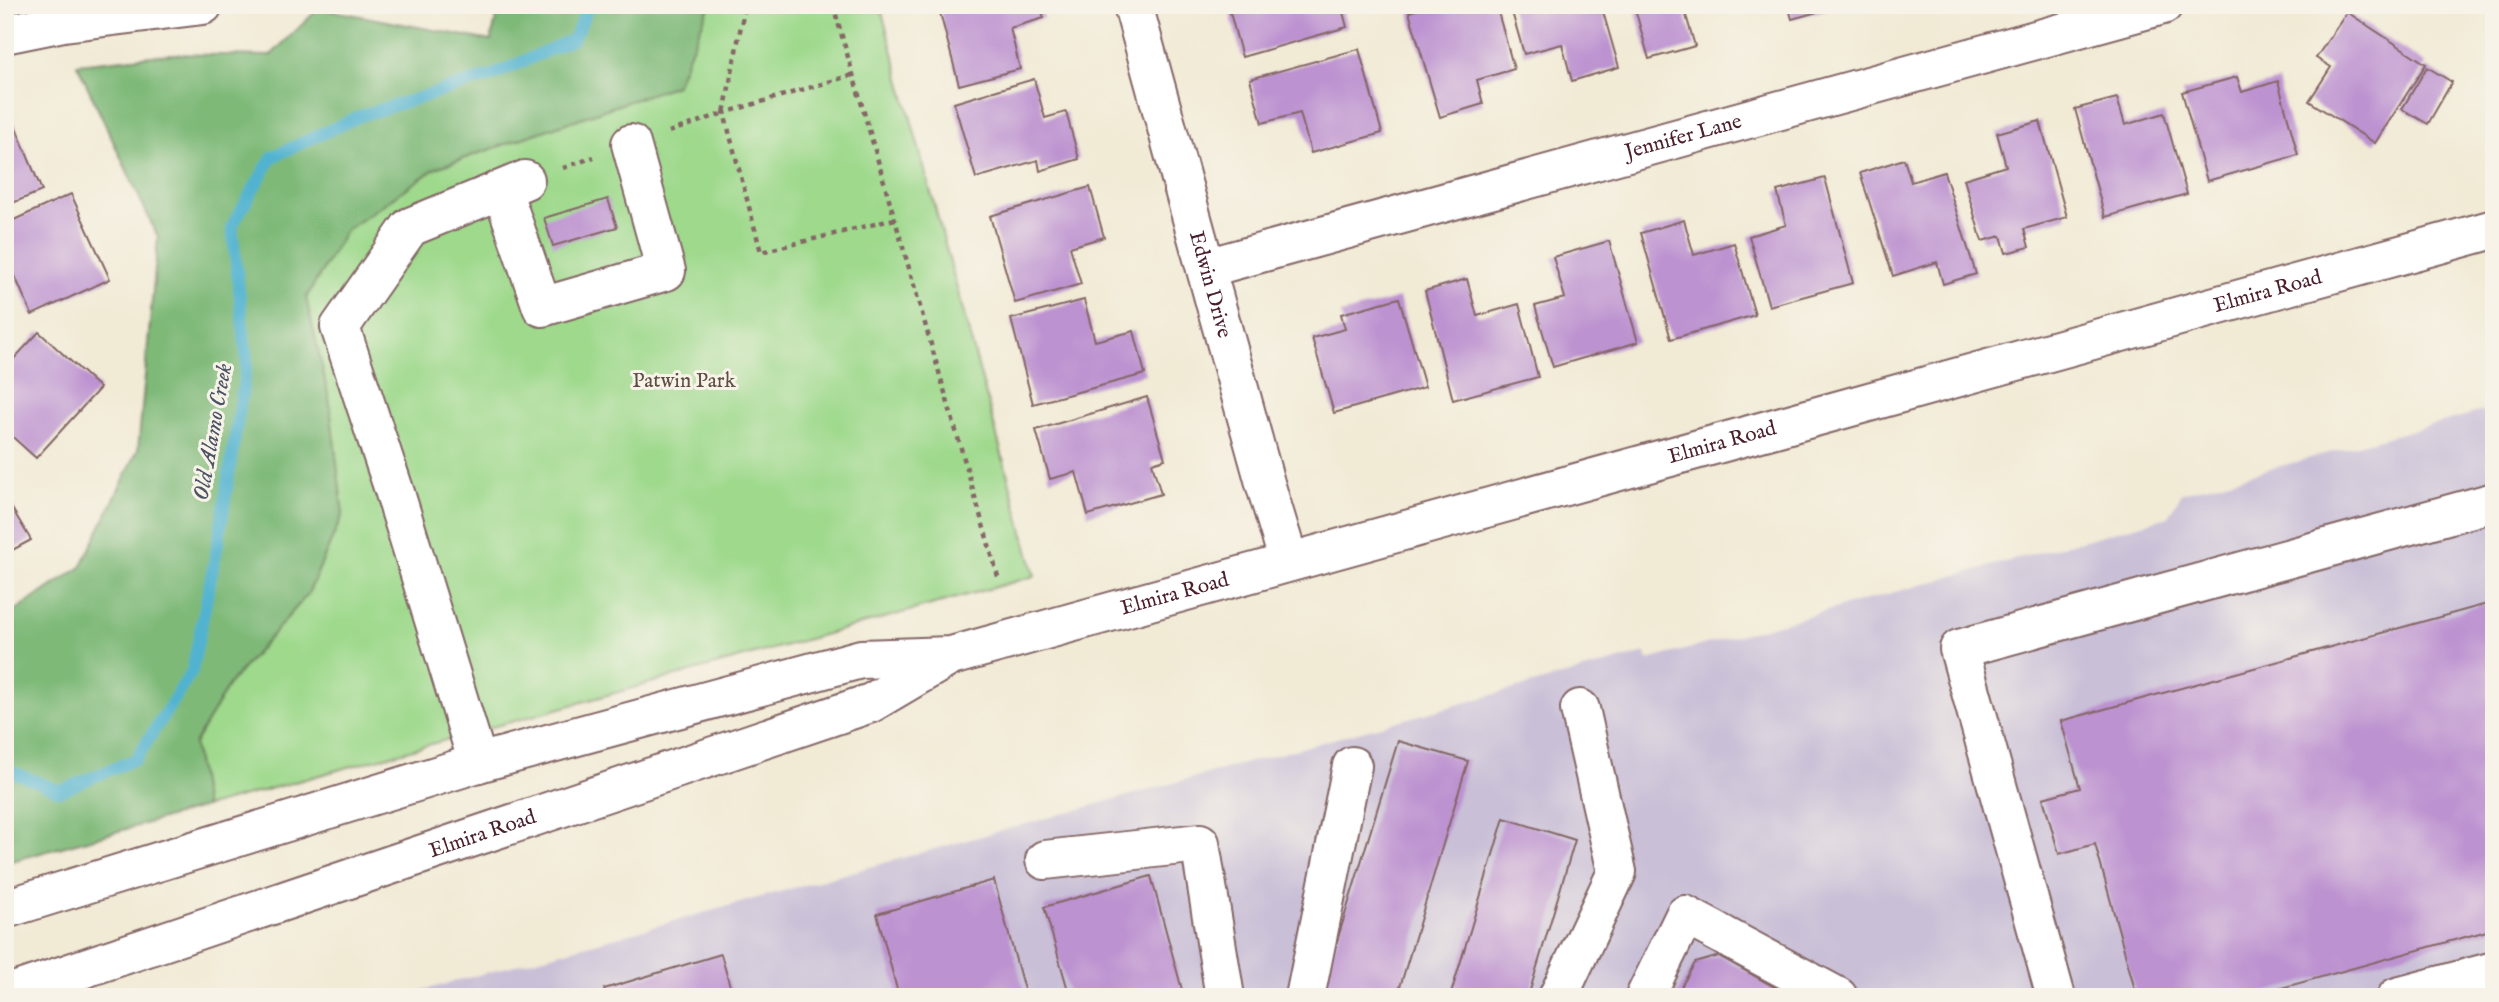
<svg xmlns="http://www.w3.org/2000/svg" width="2499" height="1002" viewBox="0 0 2499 1002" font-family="'IM FELL English',serif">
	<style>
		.industrial { fill: #c9bfd7 }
		.green { fill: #9ed98c; stroke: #747c5c; stroke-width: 2 }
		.forest { fill: #7eb978; stroke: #646c52; stroke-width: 2 }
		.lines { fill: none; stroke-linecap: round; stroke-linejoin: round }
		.stream { stroke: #51b3d0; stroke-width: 12 }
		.building { fill: #bc92d0 }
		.minor-casing { stroke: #846666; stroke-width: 42 }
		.major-casing { stroke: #846666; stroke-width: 42 }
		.path { stroke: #846666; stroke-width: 4.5; stroke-dasharray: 5 5; stroke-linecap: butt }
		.minor { stroke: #fff; stroke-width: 38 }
		.major { stroke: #fff; stroke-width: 38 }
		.labels { text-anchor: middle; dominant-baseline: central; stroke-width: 6; stroke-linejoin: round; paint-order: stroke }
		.street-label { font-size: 21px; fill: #4a1f2b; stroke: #f7f3e8 }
		.park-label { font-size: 21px; fill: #5f4e43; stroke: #f7f3e8 }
		.water-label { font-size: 23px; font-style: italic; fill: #4c5365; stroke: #f7f3e8 }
	</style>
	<rect width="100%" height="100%" fill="#f7f3e8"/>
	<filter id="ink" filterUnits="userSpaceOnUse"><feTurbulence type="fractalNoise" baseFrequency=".0143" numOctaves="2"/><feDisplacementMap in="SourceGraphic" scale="14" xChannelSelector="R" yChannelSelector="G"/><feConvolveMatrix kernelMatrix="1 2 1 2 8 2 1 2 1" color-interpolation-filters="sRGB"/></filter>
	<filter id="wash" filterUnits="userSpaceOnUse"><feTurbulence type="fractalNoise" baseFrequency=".00686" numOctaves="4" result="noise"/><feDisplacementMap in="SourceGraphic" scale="28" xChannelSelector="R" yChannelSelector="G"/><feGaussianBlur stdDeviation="1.57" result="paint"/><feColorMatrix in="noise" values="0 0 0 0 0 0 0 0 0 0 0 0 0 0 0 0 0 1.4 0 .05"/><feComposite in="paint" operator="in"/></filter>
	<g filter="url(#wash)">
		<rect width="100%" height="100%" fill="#f1ead5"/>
		<path class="industrial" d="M2494 408V985L2448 997H399L1645 653 1648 660 2168 517 2182 493Z"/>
		<path class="green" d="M710 5H880L1035 576 205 807 194 744 229 684 308 594 343 514 329 398 306 298 346 230 436 168 676 85Z"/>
		<path class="forest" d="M499 5H710L676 85 436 168 346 230 306 298 329 398 343 514 308 594 229 684 194 744 205 807 5 863V610L13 612 81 567 138 450 158 237 77 64 170 54 270 56 319 8 491 41Z"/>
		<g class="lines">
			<path class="stream" d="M5 769 60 791 136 759 192 671 219 538 247 362 232 226 272 157 360 116 491 76 573 39 590 5"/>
		</g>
		<g id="blocks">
			<g class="building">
				<path d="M938 5H1040L1044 18 1010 28 1020 69 959 85Z"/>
				<path d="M1240 5H1341L1347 27 1242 57 1229 9Z"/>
				<path d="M1433 5H1496L1514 69 1477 80 1483 104 1440 117 1409 12Z"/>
				<path d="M1510 5H1601L1619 67 1572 81 1562 44 1524 54Z"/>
				<path d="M1634 5H1705L1685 12 1695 46 1649 59Z"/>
				<path d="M1788 5H1839V6L1792 19Z"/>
				<path d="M2347 12 2426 64 2375 143 2309 101 2331 67 2316 58Z"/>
				<path d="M1359 49 1382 133 1311 153 1300 113 1262 123 1250 79Z"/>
				<path d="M2427 67 2452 82 2428 124 2402 109Z"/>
				<path d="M2237 77 2242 92 2278 81 2298 155 2207 181 2182 92Z"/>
				<path d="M1034 79 1045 118 1066 112 1079 159 1040 171 1038 160 976 178 954 103Z"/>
				<path d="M2117 98 2125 125 2164 113 2187 194 2105 217 2075 109Z"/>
				<path d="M5 101 42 191 5 206Z"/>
				<path d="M2040 121 2067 217 2024 229 2029 247 2006 253 2001 236 1982 241 1964 179 2006 166 1997 133Z"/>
				<path d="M1904 159 1911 182 1944 172 1976 274 1943 284 1937 262 1893 276 1860 173Z"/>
				<path d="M1825 178 1853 283 1769 306 1749 236 1786 225 1777 191Z"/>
				<path d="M1090 187 1104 237 1070 247 1081 284 1015 303 990 216Z"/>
				<path d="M71 194 110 279 32 315 14 274 5 278V224Z"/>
				<path d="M608 199 617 227 553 246 544 218Z"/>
				<path d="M1684 220 1694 255 1734 243 1755 315 1671 339 1641 233Z"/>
				<path d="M1609 241 1638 342 1553 367 1535 306 1565 298 1553 257Z"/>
				<path d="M1467 279 1477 316 1519 304 1538 377 1453 400 1425 291Z"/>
				<path d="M1399 298 1425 387 1334 413 1312 338 1345 329 1341 314Z"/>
				<path d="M1084 300 1095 341 1134 331 1145 374 1033 404 1011 319Z"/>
				<path d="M39 332 100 388 36 458 5 430V359L10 363Z"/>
				<path d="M1147 397 1165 459 1152 463 1161 494 1088 515 1076 472 1050 479 1036 430Z"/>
				<path d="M5 497 31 540 5 554Z"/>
				<path d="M2494 602V929L2249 997H2137L2095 844 2059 854 2043 798 2080 788 2061 721Z"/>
				<path d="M1398 741 1468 761 1397 997H1320Z"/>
				<path d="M1504 818 1575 840 1528 997H1450Z"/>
				<path d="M1151 876 1184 997H1070L1044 907Z"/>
				<path d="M994 880 1026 997H899L877 914Z"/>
				<path d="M721 954 733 997H606L604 989Z"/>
				<path d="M1719 956 1792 997H1675L1695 963Z"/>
			</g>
		</g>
	</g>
	<g filter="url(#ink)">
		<use href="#blocks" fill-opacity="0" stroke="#846666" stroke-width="2"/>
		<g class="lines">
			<defs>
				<g id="minor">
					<path id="s1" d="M1133 5 1265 483 1289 562"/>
					<path d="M5 34 64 22 203 5"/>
					<path d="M502 190 542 307 666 271 631 144"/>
					<path id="s2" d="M1206 268 2163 5"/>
					<path d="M478 763 395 493 340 327 410 227 525 180"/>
					<path d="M1045 860 1200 843 1225 997"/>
					<path d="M1305 997 1352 766"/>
					<path d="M1558 997 1617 872 1580 709"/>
					<path d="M1645 997 1685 915 1838 997"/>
					<path d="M2056 997 1959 649 2494 502"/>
					<path d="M2397 997 2494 971"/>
				</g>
				<g id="major">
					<path id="s3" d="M5 909 478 763 861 659 951 656 2494 229"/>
					<path id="s4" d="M5 995 871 703 949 657"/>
				</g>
			</defs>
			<use href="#minor" class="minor-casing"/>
			<use href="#major" class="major-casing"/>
			<g class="path">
				<path d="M833 5 999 580"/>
				<path d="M852 75 724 113 761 252 895 219"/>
				<path d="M669 132 724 113 745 5"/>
				<path d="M563 168 594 157"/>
			</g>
			<use href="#minor" class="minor"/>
			<use href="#major" class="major"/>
		</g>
	</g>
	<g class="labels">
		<g class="street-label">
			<text stroke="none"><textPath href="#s2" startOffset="495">Jennifer Lane</textPath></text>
			<text stroke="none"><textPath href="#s1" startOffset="290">Edwin Drive</textPath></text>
			<text stroke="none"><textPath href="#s3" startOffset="2348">Elmira Road</textPath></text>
			<text stroke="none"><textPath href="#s3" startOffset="1782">Elmira Road</textPath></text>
			<text stroke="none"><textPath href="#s3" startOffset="1214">Elmira Road</textPath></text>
			<text stroke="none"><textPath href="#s4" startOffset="504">Elmira Road</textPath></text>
		</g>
		<g class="park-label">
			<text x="684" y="381">Patwin Park</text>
		</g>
		<g class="water-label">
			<text transform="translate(213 432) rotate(-80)">Old Alamo Creek</text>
		</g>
	</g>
	<rect width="2499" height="1002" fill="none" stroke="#f7f3e8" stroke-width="28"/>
</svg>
